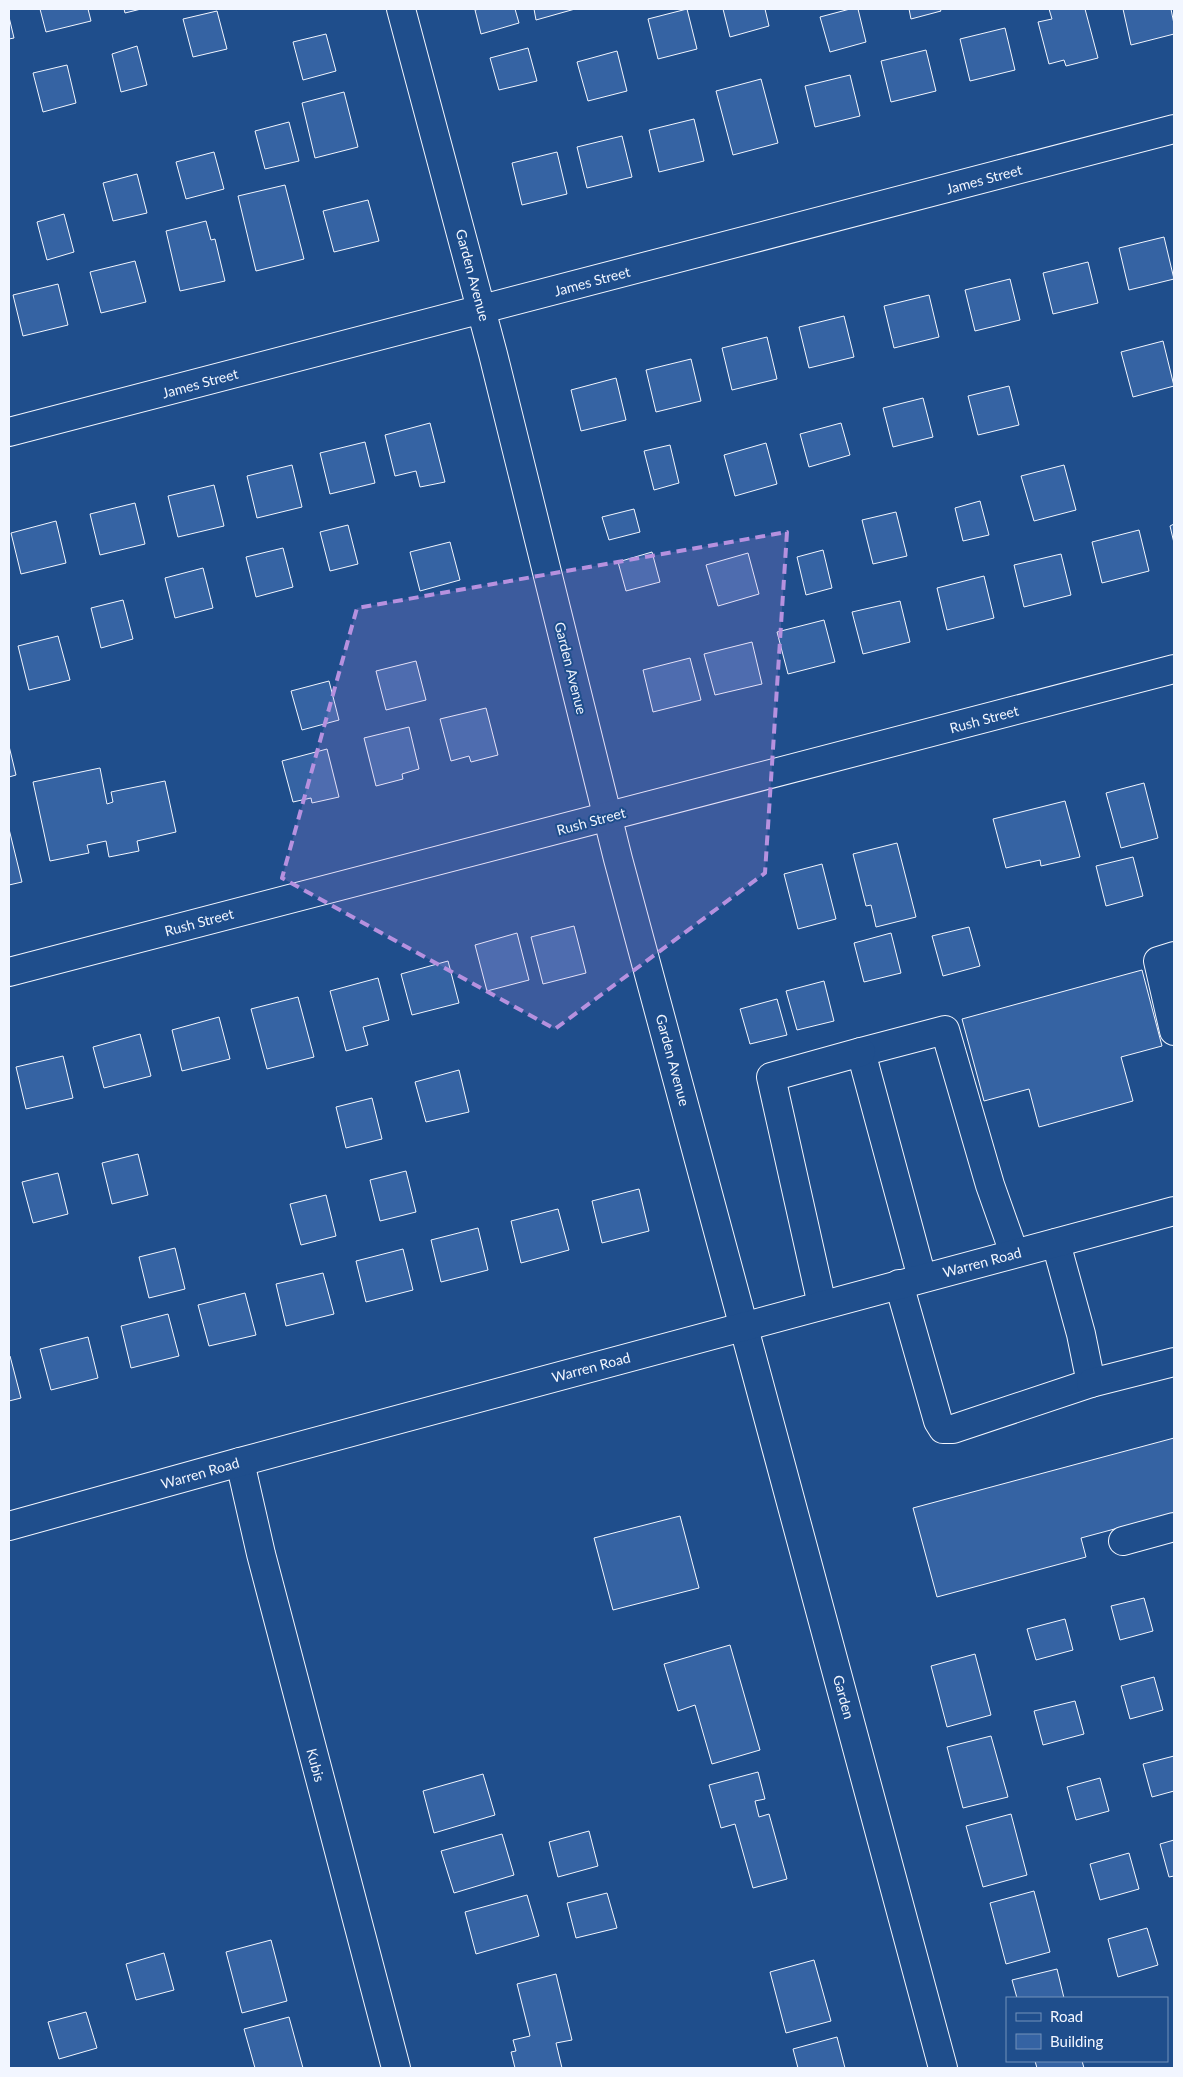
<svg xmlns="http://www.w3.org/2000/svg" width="1183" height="2077" viewBox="0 0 1183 2077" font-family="Lato,sans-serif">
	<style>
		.building { fill: #3563a3; stroke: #f2f6ff }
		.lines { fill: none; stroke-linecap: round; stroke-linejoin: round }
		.minor-casing { stroke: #f2f6ff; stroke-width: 30 }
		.major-casing { stroke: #f2f6ff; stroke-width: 30 }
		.minor { stroke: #1f4e8c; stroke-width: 28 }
		.major { stroke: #1f4e8c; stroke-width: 28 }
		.marked { fill: #b691df; fill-opacity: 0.2; stroke: #b691df; stroke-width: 4; stroke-dasharray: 10 6; stroke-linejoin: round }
		.labels { text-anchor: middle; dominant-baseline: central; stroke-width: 4; stroke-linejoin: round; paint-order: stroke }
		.street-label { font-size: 14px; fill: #f2f6ff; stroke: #1f4e8c }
	</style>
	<rect width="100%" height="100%" fill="#1f4e8c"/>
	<g class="building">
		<path d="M40 9H88L91 21 46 32Z"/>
		<path d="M124 9H141L125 13Z"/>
		<path d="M480 9H515L519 23 481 34 475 10Z"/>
		<path d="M534 9H575L536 20Z"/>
		<path d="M687 9 697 49 658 59 648 19Z"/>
		<path d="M723 9H765L769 26 730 37Z"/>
		<path d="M850 9H858L866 42 830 52 820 17Z"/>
		<path d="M909 9H940L941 11 911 19Z"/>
		<path d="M1049 9H1085L1098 58 1066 66 1064 60 1049 64 1038 22 1052 19Z"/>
		<path d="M1123 9H1171L1174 24V34L1131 45Z"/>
		<path d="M217 11 227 49 193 57 183 19Z"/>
		<path d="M9 17 14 38 9 39Z"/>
		<path d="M1005 28 1015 70 970 81 960 39Z"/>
		<path d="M326 34 336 71 303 80 293 42Z"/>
		<path d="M137 46 147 85 121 92 112 54Z"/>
		<path d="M528 48 537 81 499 90 490 58Z"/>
		<path d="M926 50 936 91 891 102 881 61Z"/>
		<path d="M617 51 627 91 588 101 577 62Z"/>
		<path d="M67 65 76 103 43 112 33 73Z"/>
		<path d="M850 75 860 116 815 127 805 86Z"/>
		<path d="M761 79 778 143 733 155 716 91Z"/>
		<path d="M344 92 358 147 315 158 302 103Z"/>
		<path d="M694 119 704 161 659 172 649 130Z"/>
		<path d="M289 122 299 161 265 169 255 131Z"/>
		<path d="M622 136 632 177 587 188 577 147Z"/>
		<path d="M214 152 224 189 186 199 176 162Z"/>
		<path d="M557 152 567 194 522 205 512 163Z"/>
		<path d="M137 174 147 213 113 221 103 183Z"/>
		<path d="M285 185 304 259 256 271 238 196Z"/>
		<path d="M368 200 379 241 334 252 323 211Z"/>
		<path d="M64 214 74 252 47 260 37 222Z"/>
		<path d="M206 221 211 240 215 239 225 281 180 291 166 231Z"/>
		<path d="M1164 237 1174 279 1129 290 1119 248Z"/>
		<path d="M135 261 146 302 101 313 90 272Z"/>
		<path d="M1088 262 1098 303 1053 314 1043 273Z"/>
		<path d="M1010 279 1020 320 975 331 965 290Z"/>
		<path d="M58 284 68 325 23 336 13 295Z"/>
		<path d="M929 295 939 337 894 348 884 306Z"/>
		<path d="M844 316 854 357 809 368 799 327Z"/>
		<path d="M767 337 777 379 732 390 722 348Z"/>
		<path d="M1163 341 1174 386 1133 397 1121 352Z"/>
		<path d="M691 359 701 401 656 412 646 370Z"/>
		<path d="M616 378 626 420 581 431 571 390Z"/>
		<path d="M1009 386 1019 425 978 435 968 396Z"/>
		<path d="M923 398 933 437 893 447 883 408Z"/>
		<path d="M430 423 445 482 420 487 416 471 395 476 385 435Z"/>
		<path d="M841 423 850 455 809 467 800 434Z"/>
		<path d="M365 442 375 483 330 494 320 453Z"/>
		<path d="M766 443 777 484 735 496 724 455Z"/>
		<path d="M670 445 679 483 654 490 644 451Z"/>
		<path d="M292 465 302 507 257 518 247 476Z"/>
		<path d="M1064 465 1076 510 1034 521 1021 476Z"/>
		<path d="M214 485 224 526 178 537 168 496Z"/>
		<path d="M980 501 989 535 963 541 955 508Z"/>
		<path d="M135 503 145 544 100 555 90 514Z"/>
		<path d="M634 509 640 532 609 540 602 517Z"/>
		<path d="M896 512 907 556 873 564 862 520Z"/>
		<path d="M56 521 66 563 21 574 11 533Z"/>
		<path d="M1174 524V543L1170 526Z"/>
		<path d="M348 525 358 564 330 571 320 532Z"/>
		<path d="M1139 530 1149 571 1102 583 1092 542Z"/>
		<path d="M450 542 460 580 420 591 410 552Z"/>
		<path d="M283 548 293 587 256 597 246 557Z"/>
		<path d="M823 550 832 588 806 595 797 557Z"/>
		<path d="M652 552 660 582 626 591 618 562Z"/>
		<path d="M748 553 759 594 718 606 706 565Z"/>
		<path d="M1061 554 1071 595 1024 607 1014 565Z"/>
		<path d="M203 568 213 608 175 618 165 578Z"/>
		<path d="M984 576 994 618 947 630 937 588Z"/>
		<path d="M123 600 133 639 101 648 91 608Z"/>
		<path d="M900 601 910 642 863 654 852 612Z"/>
		<path d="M824 620 835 662 788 674 777 632Z"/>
		<path d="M58 636 70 680 29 690 18 646Z"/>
		<path d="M752 642 762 684 715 695 704 654Z"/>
		<path d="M690 658 701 700 653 712 643 670Z"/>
		<path d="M416 661 426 700 386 710 376 671Z"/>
		<path d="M329 681 339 720 302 730 291 691Z"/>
		<path d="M486 708 498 755 471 762 469 756 451 761 440 719Z"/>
		<path d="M409 727 419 769 402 774 403 779 376 786 364 738Z"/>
		<path d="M9 746 16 775 9 777Z"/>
		<path d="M327 749 339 797 312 803 311 798 293 802 282 761Z"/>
		<path d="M100 768 107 804 113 802 111 792 165 781 176 832 137 841 139 851 109 857 106 841 87 845 89 853 50 861 33 782Z"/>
		<path d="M1144 783 1158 838 1121 848 1106 793Z"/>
		<path d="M1065 801 1080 857 1041 866 1040 860 1006 868 993 819Z"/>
		<path d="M9 829 22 882 9 885Z"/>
		<path d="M897 843 916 917 876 927 871 905 866 906 853 854Z"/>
		<path d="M1133 857 1143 896 1106 906 1096 866Z"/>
		<path d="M822 864 836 919 798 929 784 874Z"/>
		<path d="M574 926 586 973 543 984 531 937Z"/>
		<path d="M969 927 980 966 943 976 932 936Z"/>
		<path d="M517 933 529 980 487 991 475 945Z"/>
		<path d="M891 933 901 973 864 982 854 943Z"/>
		<path d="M448 961 459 1003 412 1015 401 974Z"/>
		<path d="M1142 970 1162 1046 1121 1057 1133 1101 1039 1127 1029 1089 984 1101 962 1019Z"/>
		<path d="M378 978 389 1020 363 1027 368 1045 346 1051 330 991Z"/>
		<path d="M824 981 834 1021 797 1030 786 991Z"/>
		<path d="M298 997 314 1057 267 1069 251 1009Z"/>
		<path d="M777 999 787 1035 750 1044 740 1009Z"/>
		<path d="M219 1017 230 1059 182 1071 172 1030Z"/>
		<path d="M140 1034 151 1076 104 1088 93 1047Z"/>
		<path d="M63 1056 73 1098 26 1109 16 1067Z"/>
		<path d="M459 1070 469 1112 426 1122 415 1082Z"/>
		<path d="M372 1098 382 1139 346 1148 336 1107Z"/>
		<path d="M138 1154 148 1195 112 1204 102 1163Z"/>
		<path d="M406 1171 416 1212 380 1221 370 1180Z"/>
		<path d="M58 1173 68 1214 33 1223 22 1182Z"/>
		<path d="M639 1189 649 1231 602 1243 592 1201Z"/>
		<path d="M326 1195 336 1236 301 1245 290 1204Z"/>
		<path d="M558 1209 569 1250 521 1263 511 1221Z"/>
		<path d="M478 1228 488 1270 441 1282 431 1240Z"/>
		<path d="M175 1248 185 1289 149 1298 139 1257Z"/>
		<path d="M403 1249 413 1290 366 1302 356 1261Z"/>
		<path d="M323 1273 334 1314 286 1326 276 1284Z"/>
		<path d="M245 1293 256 1335 209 1346 198 1305Z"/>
		<path d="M168 1314 179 1356 131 1368 121 1326Z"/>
		<path d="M88 1337 98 1378 51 1390 40 1349Z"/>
		<path d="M10 1356 21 1398 9 1401V1357Z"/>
		<path d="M1174 1438V1513L1081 1538 1086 1557 937 1597 913 1508Z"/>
		<path d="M680 1516 699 1588 613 1610 594 1538Z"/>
		<path d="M1144 1598 1153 1631 1120 1640 1111 1606Z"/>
		<path d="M1065 1619 1073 1650 1036 1660 1027 1629Z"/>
		<path d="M730 1645 760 1750 712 1764 695 1705 678 1711 664 1664Z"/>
		<path d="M975 1654 991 1715 947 1727 931 1666Z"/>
		<path d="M1154 1677 1163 1710 1130 1719 1121 1686Z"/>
		<path d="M1075 1701 1084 1734 1043 1745 1034 1711Z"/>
		<path d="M991 1736 1008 1797 963 1808 947 1747Z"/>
		<path d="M1174 1756V1791L1152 1797 1143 1764Z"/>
		<path d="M758 1772 765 1799 755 1801 759 1817 769 1814 787 1879 753 1888 735 1824 721 1828 709 1785Z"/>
		<path d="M483 1774 495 1815 434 1833 423 1791Z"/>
		<path d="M1100 1778 1109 1811 1076 1820 1067 1787Z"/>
		<path d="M1011 1814 1027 1875 983 1887 966 1826Z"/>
		<path d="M589 1831 598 1866 558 1877 549 1842Z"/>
		<path d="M502 1834 514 1875 454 1893 441 1851Z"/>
		<path d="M1174 1840V1876L1169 1877 1160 1844Z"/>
		<path d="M1129 1853 1139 1889 1100 1900 1090 1864Z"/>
		<path d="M1034 1891 1050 1952 1006 1964 990 1903Z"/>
		<path d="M607 1893 617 1928 576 1938 567 1903Z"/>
		<path d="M527 1895 539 1936 476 1954 465 1912Z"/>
		<path d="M1147 1928 1158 1965 1118 1977 1108 1939Z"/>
		<path d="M271 1940 287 2001 242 2013 226 1952Z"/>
		<path d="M164 1953 174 1990 136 2000 126 1964Z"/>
		<path d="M814 1960 831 2021 786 2033 770 1972Z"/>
		<path d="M1057 1969 1064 1998H1017L1012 1980Z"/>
		<path d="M556 1974 572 2040 556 2043 562 2068H515L511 2052 516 2051 513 2040 530 2036 517 1984Z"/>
		<path d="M86 2012 97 2048 59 2059 48 2022Z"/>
		<path d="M289 2017 303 2068H255L244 2029Z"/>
		<path d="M837 2037 845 2068H798L793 2049Z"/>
		<path d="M1035 2061H1082L1084 2068H1037Z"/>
	</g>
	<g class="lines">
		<defs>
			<g id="minor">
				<path d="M401 9 493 354 618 859 943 2068"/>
				<path d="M9 432 1174 129"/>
				<path d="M1174 956 1158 961 1174 1031"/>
				<path d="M9 972 1174 669"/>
				<path d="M922 1278 861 1052 945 1030 990 1185 1014 1253"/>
				<path d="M899 1284 938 1421 943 1429H953L1091 1383 1081 1334 1056 1243"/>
				<path d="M822 1305 771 1077 861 1052"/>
				<path d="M1091 1383 1174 1362"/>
				<path d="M240 1462 261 1554 396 2068"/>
				<path d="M1123 1541 1174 1527"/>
			</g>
			<path id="major" d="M9 1526 240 1462 1174 1211"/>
		</defs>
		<use href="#minor" class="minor-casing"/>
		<use href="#major" class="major-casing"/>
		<use href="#minor" class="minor"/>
		<use href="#major" class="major"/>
	</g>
	<path class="marked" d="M787 532 765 873 555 1029 282 878 357 608Z"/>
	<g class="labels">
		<g class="street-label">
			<text transform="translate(984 179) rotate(-15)">James Street</text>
			<text transform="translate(473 275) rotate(75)">Garden Avenue</text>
			<text transform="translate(592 281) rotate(-15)">James Street</text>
			<text transform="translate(200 383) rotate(-15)">James Street</text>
			<text transform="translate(571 668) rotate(76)">Garden Avenue</text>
			<text transform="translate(984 719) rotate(-15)">Rush Street</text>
			<text transform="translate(591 821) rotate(-15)">Rush Street</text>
			<text transform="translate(199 922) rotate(-15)">Rush Street</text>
			<text transform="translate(673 1060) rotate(75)">Garden Avenue</text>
			<text transform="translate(982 1262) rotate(-15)">Warren Road</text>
			<text transform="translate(591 1367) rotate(-15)">Warren Road</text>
			<text transform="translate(200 1473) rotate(-16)">Warren Road</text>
			<text transform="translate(844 1697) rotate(75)">Garden</text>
			<text transform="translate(316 1765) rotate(75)">Kubis</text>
		</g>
	</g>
	<rect width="1183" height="2077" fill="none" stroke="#f2f6ff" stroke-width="20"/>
	<rect x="1006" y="1997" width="162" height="65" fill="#1f4e8c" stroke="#7391ba"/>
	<rect x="1016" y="2013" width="25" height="8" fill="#1f4e8c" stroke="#7391ba"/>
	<text x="1050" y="2022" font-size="15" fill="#f2f6ff">Road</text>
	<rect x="1016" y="2034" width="25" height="15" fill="#3563a3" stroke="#7391ba"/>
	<text x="1050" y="2047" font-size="15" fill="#f2f6ff">Building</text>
</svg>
